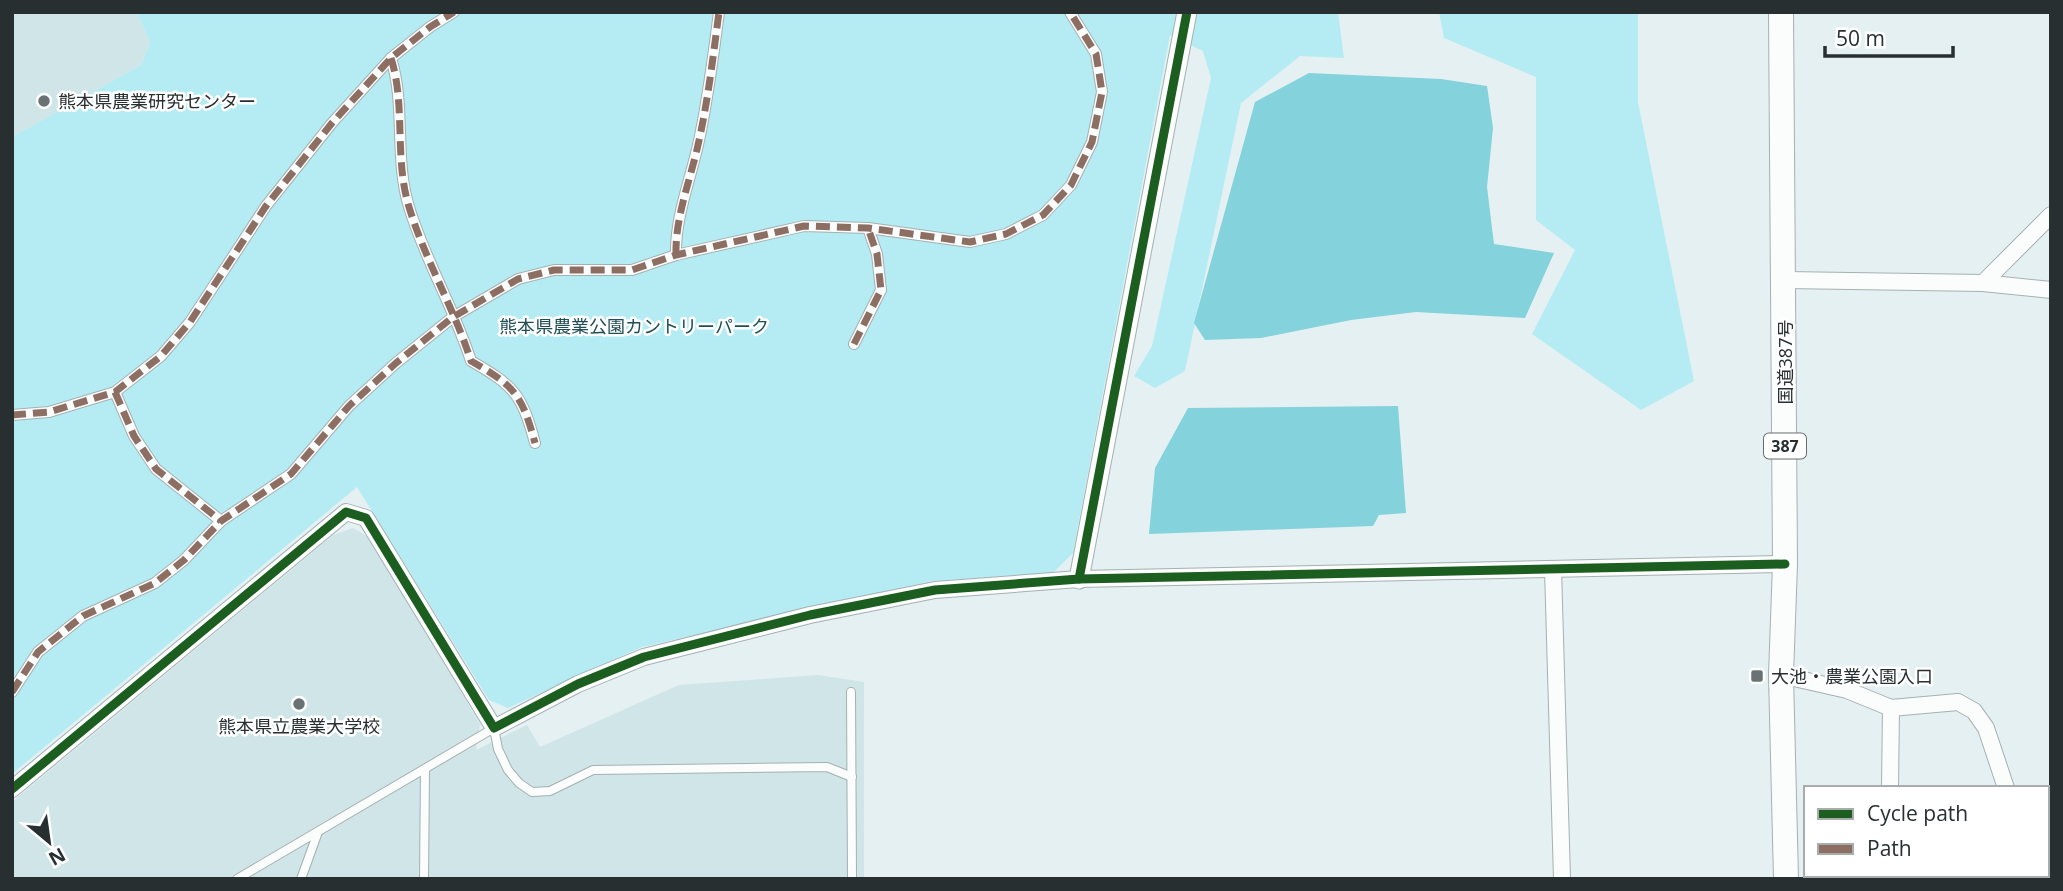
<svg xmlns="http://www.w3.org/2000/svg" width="2063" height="891" viewBox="0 0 2063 891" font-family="'Open Sans','Noto Sans JP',sans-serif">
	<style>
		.built { fill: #cfe5e7 }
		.green { fill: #b5ecf4 }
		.water { fill: #83d2dc }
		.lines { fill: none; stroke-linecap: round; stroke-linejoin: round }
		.service-casing { stroke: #a6b0b1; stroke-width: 10 }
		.pedestrian-casing { stroke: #a6b0b1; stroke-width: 12 }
		.minor-casing { stroke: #a6b0b1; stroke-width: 18 }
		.tertiary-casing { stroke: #a6b0b1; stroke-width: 21 }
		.trunk-casing { stroke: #a6b0b1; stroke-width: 26 }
		.service { stroke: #fbfdfd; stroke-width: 8 }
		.pedestrian { stroke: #fbfdfd; stroke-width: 10 }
		.minor { stroke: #fbfdfd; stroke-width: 16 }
		.tertiary { stroke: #fbfdfd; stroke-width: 19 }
		.trunk { stroke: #fbfdfd; stroke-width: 24 }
		.quiet { stroke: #8d6e63; stroke-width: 7; stroke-dasharray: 14 7; stroke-linecap: butt }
		.cycleway-casing { stroke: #fff; stroke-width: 13 }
		.cycleway { stroke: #1b5e20; stroke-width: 9 }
		.poi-dot { fill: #697374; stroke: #fff; stroke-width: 2.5 }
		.labels { text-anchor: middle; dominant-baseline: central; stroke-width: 5; stroke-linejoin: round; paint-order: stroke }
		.shield { fill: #fff; stroke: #686d6f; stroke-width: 2 }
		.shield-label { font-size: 16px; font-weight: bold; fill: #272f31 }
		.poi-label { font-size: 18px; fill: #272f31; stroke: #fff; text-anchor: start }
		.park-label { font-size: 18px; fill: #204f56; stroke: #fff }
		.street-label { font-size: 18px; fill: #272f31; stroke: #fff }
	</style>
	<rect width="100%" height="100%" fill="#e4f0f1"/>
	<g class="built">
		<path d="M12 12H137L150 43 141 65 12 137Z"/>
		<path d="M353 528 370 538 480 724 476 750 527 725 540 747 679 685 818 675 864 682V879H12V802L333 535Z"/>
	</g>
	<g class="green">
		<path d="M137 12H1338L1344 58 1300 56 1241 103 1185 371 1155 388 1134 376 1152 346 1211 78 1203 51 1170 35 1073 553 1053 573 932 581 642 647 508 708 489 700 357 487 12 774V137L141 65 150 43Z"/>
		<path d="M1439 12H1638V102L1694 381 1641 410 1532 334 1575 250 1536 220V77L1444 38Z"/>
	</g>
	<g class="water">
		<path d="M1309 73 1441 79 1487 86 1493 128 1487 187 1494 244 1554 253 1525 318 1416 312 1351 320 1261 338 1205 340 1194 323 1255 102Z"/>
		<path d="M1398 406 1406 513 1379 515 1373 526 1149 534 1155 468 1188 408Z"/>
	</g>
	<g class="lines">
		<defs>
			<g id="service">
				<path d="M851 692 852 879"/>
				<path d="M237 879 494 728 498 749 508 770 519 783 532 792 550 791 593 770 827 767 852 777"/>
				<path d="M301 879 318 832"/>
				<path d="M424 879 425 771"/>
			</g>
			<g id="pedestrian">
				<path d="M391 58C406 106 394 158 409 207 425 260 454 308 471 361 515 386 522 395 535 443"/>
				<path d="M676 255C675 218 690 181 698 145 708 101 713 57 719 12"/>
				<path d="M854 344 881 290 877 254 868 228"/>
				<path d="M115 392 134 436 156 469 221 521"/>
				<path d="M12 415 49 412 115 392 161 356 190 322 266 206 332 123 391 58 430 27 454 12"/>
				<path d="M12 692 38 652 83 616 155 583 184 560 221 521 291 474 349 406 396 363 453 317 518 279 554 270H632L676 255 804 226 868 228 970 242 1006 234 1043 215 1071 185 1092 142 1102 92 1096 54 1070 12"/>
			</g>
			<g id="minor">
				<path d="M1785 280 1983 283 2051 290"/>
				<path d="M1983 283 2051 215"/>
				<path d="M1553 569 1562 879"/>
				<path d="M1781 675 1847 690 1891 708 1958 702 1974 711 1986 728 2006 788"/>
				<path d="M1890 788 1891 708"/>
				<path d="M12 789 346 512 366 518 494 728 578 684 644 657 810 615 935 590 1079 579 1785 564"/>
				<path d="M1901 875V879"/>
				<path d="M1999 879 2006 875"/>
			</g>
			<path id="tertiary" d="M1079 579 1187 12"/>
			<path id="trunk" d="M1781 12 1785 564 1781 675 1786 879"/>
		</defs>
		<use href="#service" class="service-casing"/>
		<use href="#pedestrian" class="pedestrian-casing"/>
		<use href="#minor" class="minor-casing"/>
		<use href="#tertiary" class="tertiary-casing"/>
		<use href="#trunk" class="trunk-casing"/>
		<use href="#service" class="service"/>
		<use href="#pedestrian" class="pedestrian"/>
		<use href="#minor" class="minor"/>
		<use href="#tertiary" class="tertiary"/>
		<use href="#trunk" class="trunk"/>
		<g class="quiet">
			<path d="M391 58C406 106 394 158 409 207 425 260 454 308 471 361 515 386 522 395 535 443"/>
			<path d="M676 255C675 218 690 181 698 145 708 101 713 57 719 12"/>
			<path d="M854 344 881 290 877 254 868 228"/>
			<path d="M115 392 134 436 156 469 221 521"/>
			<path d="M12 415 49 412 115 392 161 356 190 322 266 206 332 123 391 58 430 27 454 12"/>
			<path d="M12 692 38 652 83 616 155 583 184 560 221 521 291 474 349 406 396 363 453 317 518 279 554 270H632L676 255 804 226 868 228 970 242 1006 234 1043 215 1071 185 1092 142 1102 92 1096 54 1070 12"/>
		</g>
		<defs>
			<g id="cycleway">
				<path d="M1079 579 1187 12"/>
				<path d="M12 789 346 512 366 518 494 728 578 684 644 657 810 615 935 590 1079 579 1785 564"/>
			</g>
		</defs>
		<use href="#cycleway" class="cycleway-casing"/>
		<use href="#cycleway" class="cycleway"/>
	</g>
	<g class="poi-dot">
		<circle cx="44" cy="101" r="7"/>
		<rect x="1750" y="669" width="14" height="14" rx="3.5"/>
		<circle cx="299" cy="704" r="7"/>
	</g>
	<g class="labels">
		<rect class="shield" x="1764" y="433.5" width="42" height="25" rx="5"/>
		<g class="shield-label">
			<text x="1785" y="446">387</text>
		</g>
		<g class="poi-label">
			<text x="58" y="101">熊本県農業研究センター</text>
			<text x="1771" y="676">大池・農業公園入口</text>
			<text x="299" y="726" text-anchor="middle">熊本県立農業大学校</text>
		</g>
		<g class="park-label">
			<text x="634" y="326">熊本県農業公園カントリーパーク</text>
		</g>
		<g class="street-label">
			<text transform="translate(1785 362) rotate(-90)">国道387号</text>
		</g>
	</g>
	<rect width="2063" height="891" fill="none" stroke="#272f31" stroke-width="28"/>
	<rect x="1804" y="786" width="245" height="91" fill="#ffffff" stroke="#a9acad" stroke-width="2"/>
	<rect x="1818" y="809" width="35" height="10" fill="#1b5e20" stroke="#a9acad" stroke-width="2"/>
	<text x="1867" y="821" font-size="21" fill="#272f31">Cycle path</text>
	<rect x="1818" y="844" width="35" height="10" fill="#8d6e63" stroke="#a9acad" stroke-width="2"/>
	<text x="1867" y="856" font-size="21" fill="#272f31">Path</text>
	<g transform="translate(49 842) rotate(151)" stroke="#ffffff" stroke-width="5" paint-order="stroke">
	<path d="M0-5L12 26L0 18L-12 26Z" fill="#272f31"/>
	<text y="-10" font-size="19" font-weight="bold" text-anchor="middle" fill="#272f31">N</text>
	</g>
	<path d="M1825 46v10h128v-10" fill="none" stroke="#272f31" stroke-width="3.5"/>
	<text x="1836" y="46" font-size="21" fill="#272f31" stroke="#ffffff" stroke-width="5" paint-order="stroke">50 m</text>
</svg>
